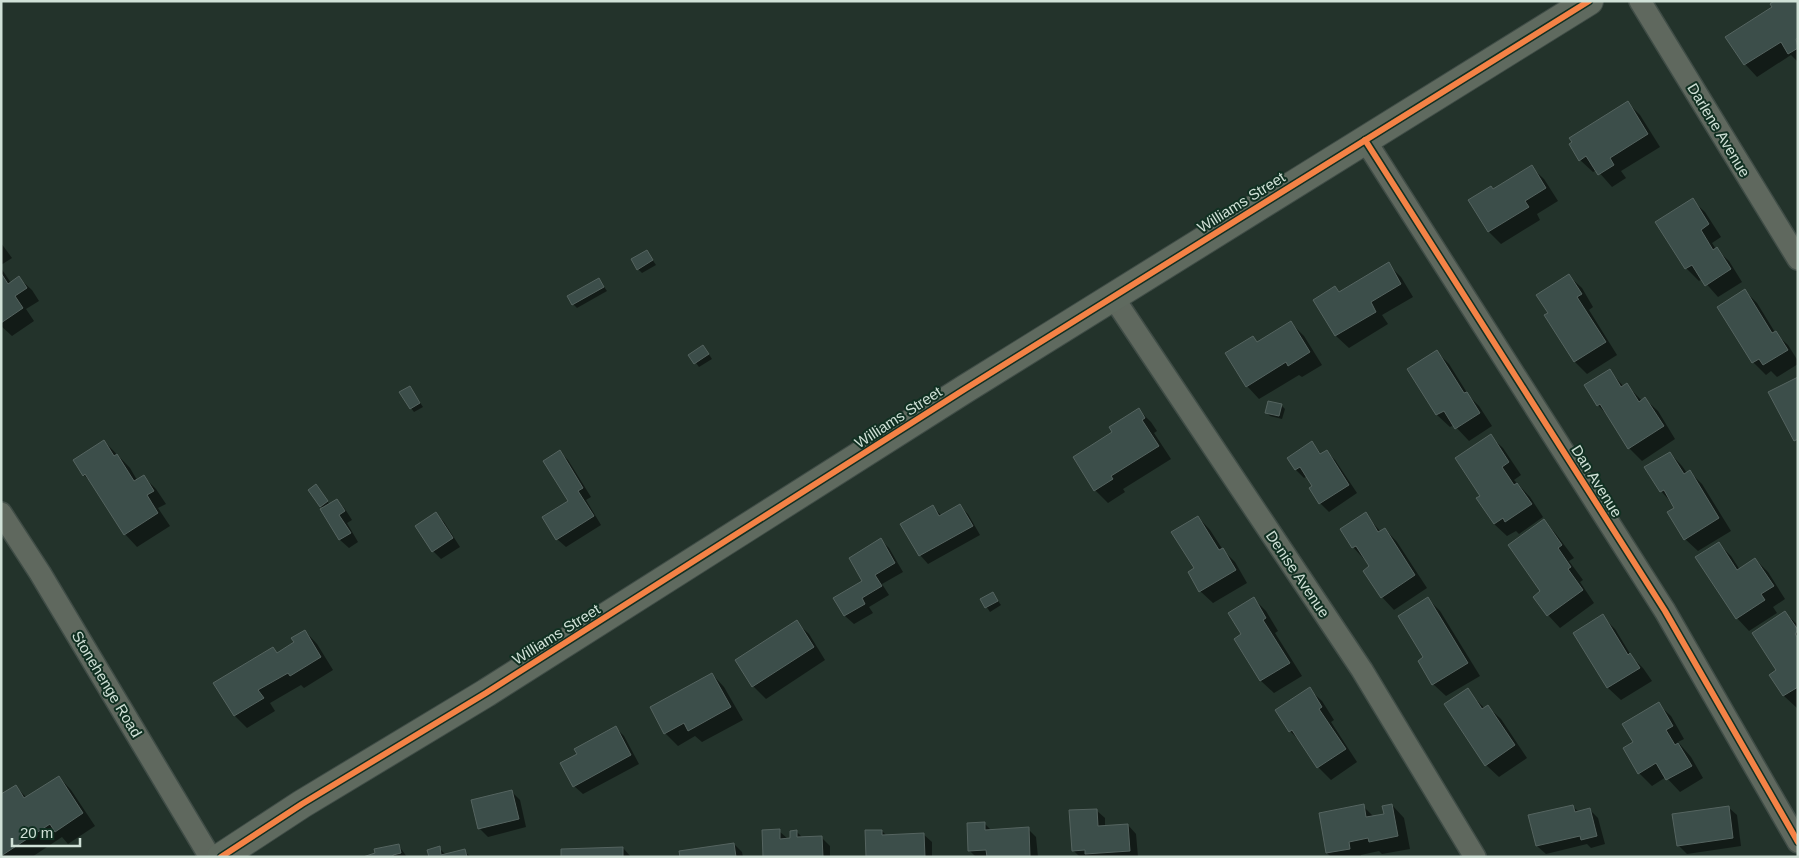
<svg xmlns="http://www.w3.org/2000/svg" width="1799" height="858" viewBox="0 0 1799 858" font-family="Helvetica,sans-serif">
	<style>
		.shadow { fill: #0007 }
		.building { fill: #3c4e4a; stroke: #556460 }
		.lines { fill: none; stroke-linecap: round; stroke-linejoin: round }
		.street-casing { stroke: #404d47; stroke-width: 24 }
		.secondary-casing { stroke: #404d47; stroke-width: 30 }
		.street { stroke: #5f685e; stroke-width: 21 }
		.secondary { stroke: #5f6a5f; stroke-width: 28 }
		.cycleway-casing { stroke: #113022; stroke-width: 9 }
		.cycleway { stroke: #f48246; stroke-width: 6 }
		.labels { text-anchor: middle; dominant-baseline: central; stroke-width: 4; stroke-linejoin: round; paint-order: stroke }
		.street-label { font-size: 15px; fill: #d0e1d7; stroke: #113022 }
	</style>
	<rect width="100%" height="100%" fill="#23332b"/>
	<g class="shadow">
		<path d="M1776 1 1798 2V62L1791 55 1757 77 1745 64Z"/>
		<path d="M1627 102 1640 115 1660 147 1621 171 1626 178 1612 187 1597 170 1593 172 1580 160Z"/>
		<path d="M1531 167 1544 179 1558 201 1537 214 1540 220 1501 244 1489 232 1494 190Z"/>
		<path d="M1692 200 1705 212 1721 237 1712 243 1716 249 1729 261 1742 282 1718 297 1702 279 1699 281 1686 268 1657 223Z"/>
		<path d="M1 243 12 258 1 265Z"/>
		<path d="M647 252 656 265 642 273 638 269Z"/>
		<path d="M1388 264 1401 277 1413 297 1382 315 1388 324 1349 348 1336 336 1315 300 1335 288 1341 293Z"/>
		<path d="M1 268 11 283 19 278 32 290 39 301 26 309 34 321 12 336 1 326Z"/>
		<path d="M1569 276 1582 288 1593 307 1589 310 1617 355 1587 374 1575 362 1549 314Z"/>
		<path d="M599 280 607 291 577 308 573 304Z"/>
		<path d="M1745 291 1757 303 1776 334 1788 345 1798 361V364L1777 377 1771 371 1766 375 1753 362Z"/>
		<path d="M1291 323 1304 336 1322 365 1302 377 1299 375 1259 399 1247 386 1253 338 1258 343Z"/>
		<path d="M706 350 712 359 699 367 690 355Z"/>
		<path d="M1437 352 1449 364 1469 396 1479 406 1492 426 1469 441 1454 425 1450 427 1437 415 1409 369Z"/>
		<path d="M1609 370 1624 387 1627 385 1642 401 1645 399 1658 411 1675 439 1642 461 1629 448 1609 417 1598 405 1586 386Z"/>
		<path d="M409 387 423 407 414 412 411 408Z"/>
		<path d="M1281 405 1285 409 1282 419 1270 416 1266 412Z"/>
		<path d="M1139 410 1151 422 1157 431 1154 433 1171 459 1123 489 1125 492 1108 503 1095 490 1114 432Z"/>
		<path d="M1490 436 1503 448 1521 475 1514 480 1530 497 1543 517 1519 534 1516 531 1507 536 1494 524 1482 496Z"/>
		<path d="M104 441 130 468 137 480 143 476 156 489 166 504 158 508 170 526 137 547 125 534 95 486 84 475Z"/>
		<path d="M1312 443 1322 455 1327 452 1335 460 1357 493 1329 512 1320 503 1311 489 1314 486 1307 476 1304 478 1296 470 1289 458Z"/>
		<path d="M560 452 568 460 591 497 586 500 601 525 566 547 557 539 569 501Z"/>
		<path d="M1670 453 1682 466 1687 473 1690 472 1702 484 1731 531 1698 551 1685 539 1676 508 1661 491 1646 468Z"/>
		<path d="M316 485 330 505 337 501 345 509 352 520 347 523 358 542 349 548 340 540 322 510 323 509 310 490Z"/>
		<path d="M960 506 968 514 980 535 928 564 920 555 933 507 942 516Z"/>
		<path d="M435 513 444 522 460 547 441 559 433 551Z"/>
		<path d="M1365 514 1381 532 1385 529 1397 542 1427 588 1394 610 1382 597 1371 567 1353 547 1341 529Z"/>
		<path d="M1198 517 1210 530 1223 550 1235 562 1247 583 1213 603 1200 591 1195 568Z"/>
		<path d="M1544 521 1556 534 1574 558 1569 561 1583 580 1580 582 1594 603 1560 628 1548 615Z"/>
		<path d="M881 540 889 548 903 572 882 584 889 595 869 607 873 613 854 624 845 616 835 598 864 581Z"/>
		<path d="M1718 543 1731 556 1740 570 1755 559 1768 572 1785 599 1773 607 1777 613 1749 631 1737 618Z"/>
		<path d="M992 593 1001 605 990 612 982 600Z"/>
		<path d="M1254 599 1266 611 1278 631 1275 633 1302 676 1274 693 1261 681 1236 639 1243 634Z"/>
		<path d="M1428 599 1440 611 1480 676 1446 696 1433 684 1425 657Z"/>
		<path d="M1785 613 1798 625 1797 708 1784 696 1771 675 1778 670Z"/>
		<path d="M1602 616 1615 629 1632 657 1643 668 1652 681 1621 700 1608 688 1575 633Z"/>
		<path d="M796 622 809 634 825 660 766 699 753 686 737 660Z"/>
		<path d="M305 631 317 644 333 670 304 688 301 685 270 703 275 711 247 728 235 716 215 683 273 649 278 654 295 643Z"/>
		<path d="M712 674 724 687 743 720 702 742 695 736 678 746 665 733Z"/>
		<path d="M1309 689 1322 701 1334 720 1331 722 1357 762 1331 780 1318 767 1303 744 1290 731Z"/>
		<path d="M1467 690 1485 709 1488 707 1501 719 1527 758 1499 777 1486 765Z"/>
		<path d="M1658 704 1671 716 1684 739 1678 742 1691 757 1703 778 1680 792 1666 777 1652 786 1639 773 1635 743Z"/>
		<path d="M616 728 624 736 639 764 583 794 574 786 579 754Z"/>
		<path d="M59 777 71 790 95 826 68 844 62 837 32 857H1V796L15 786 27 798Z"/>
		<path d="M511 791 520 800 526 827 488 837 479 828Z"/>
		<path d="M1392 805 1404 818 1410 849 1382 854 1379 851 1361 855V857H1331L1327 853 1320 814 1363 806 1374 817 1385 815Z"/>
		<path d="M1572 806 1579 812 1590 810 1598 818 1605 844 1591 848 1587 844 1546 854 1537 846 1530 816Z"/>
		<path d="M1728 807 1737 815 1741 846 1687 854 1678 845Z"/>
		<path d="M1096 810 1105 818V827L1128 825 1136 834 1138 857H1080L1073 850Z"/>
		<path d="M984 823 992 831 1028 829 1036 837 1038 857H976L969 850Z"/>
		<path d="M779 831 788 839H791L797 832 803 838 821 837 830 846V857H765Z"/>
		<path d="M882 831 887 836 923 834 932 842V857H867Z"/>
		<path d="M734 844 742 852 743 857H682Z"/>
		<path d="M399 846 407 857H364L376 854Z"/>
		<path d="M439 848 446 855 464 851 471 857H430Z"/>
		<path d="M623 848 631 857H562Z"/>
	</g>
	<g class="building">
		<path d="M1774 1H1795L1798 5V38L1796 39 1798 48 1788 54 1781 42 1744 65 1725 37 1772 7 1770 4Z"/>
		<path d="M1628 101 1648 134 1610 158 1614 165 1598 175 1586 156 1579 161 1569 144 1572 142 1569 138Z"/>
		<path d="M1532 165 1546 188 1525 201 1529 207 1488 232 1468 200 1491 186 1493 189Z"/>
		<path d="M1693 198 1709 224 1701 230 1713 250 1717 247 1731 269 1705 286 1692 265 1685 269 1655 222Z"/>
		<path d="M647 250 653 260 637 270 631 259Z"/>
		<path d="M1389 262 1401 284 1371 302 1376 312 1335 336 1313 300 1335 286 1339 292Z"/>
		<path d="M1 273 8 284 19 276 27 288 15 296 23 308 1 323Z"/>
		<path d="M1569 274 1582 294 1577 297 1606 342 1574 362 1544 315 1548 313 1536 295Z"/>
		<path d="M599 278 604 287 572 305 567 296Z"/>
		<path d="M1745 289 1772 333 1776 331 1788 350 1763 365 1759 359 1752 363 1717 307Z"/>
		<path d="M1291 321 1310 352 1288 366 1286 362 1246 387 1225 353 1253 336 1257 342Z"/>
		<path d="M703 345 709 354 694 364 688 355Z"/>
		<path d="M1437 350 1464 393 1467 392 1480 413 1455 429 1444 411 1436 415 1407 369Z"/>
		<path d="M1610 369 1621 387 1627 383 1639 402 1645 397 1664 426 1628 449 1600 404 1597 406 1584 385Z"/>
		<path d="M1798 377V439L1794 441 1768 392Z"/>
		<path d="M410 386 420 403 410 409 399 392Z"/>
		<path d="M1268 401 1282 404 1279 416 1265 413Z"/>
		<path d="M1139 408 1145 418 1142 420 1159 446 1111 476 1113 479 1094 491 1073 457 1112 432 1109 427Z"/>
		<path d="M1491 434 1509 462 1502 467 1514 485 1517 483 1532 504 1505 522 1503 518 1494 524 1476 498 1480 496 1455 458Z"/>
		<path d="M104 440 114 456 117 454 134 481 144 475 154 491 147 495 158 513 124 535 85 474 83 476 73 460Z"/>
		<path d="M1312 441 1320 454 1327 450 1349 485 1319 504 1309 488 1312 486 1300 467 1295 470 1287 458Z"/>
		<path d="M560 450 583 488 578 491 594 516 556 540 542 517 568 501 543 461Z"/>
		<path d="M1670 452 1684 474 1690 470 1719 518 1684 540 1667 512 1674 508 1664 490 1660 492 1644 467Z"/>
		<path d="M316 484 328 501 320 507 308 490Z"/>
		<path d="M337 499 345 511 339 515 351 533 339 540 320 509Z"/>
		<path d="M960 504 973 526 919 556 900 524 933 505 939 516Z"/>
		<path d="M436 512 453 538 432 552 415 526Z"/>
		<path d="M1366 512 1378 532 1385 528 1415 575 1381 598 1363 571 1369 566 1356 546 1352 548 1340 529Z"/>
		<path d="M1198 516 1219 550 1223 548 1236 570 1199 592 1188 572 1194 568 1171 532Z"/>
		<path d="M1544 519 1562 545 1558 548 1571 567 1568 569 1583 590 1547 616 1533 597 1540 591 1508 545Z"/>
		<path d="M881 538 895 563 875 575 882 586 862 598 865 604 844 616 833 598 862 581 849 558Z"/>
		<path d="M1719 542 1737 570 1755 558 1774 586 1761 594 1765 600 1736 619 1695 557Z"/>
		<path d="M993 592 998 601 985 608 980 599Z"/>
		<path d="M1254 597 1266 618 1263 620 1290 663 1260 681 1234 639 1241 634 1228 613Z"/>
		<path d="M1428 597 1468 663 1432 685 1418 661 1423 657 1398 616Z"/>
		<path d="M1785 611 1798 630 1795 634 1798 638V687L1783 696 1769 675 1776 670 1752 633Z"/>
		<path d="M1603 614 1628 655 1630 653 1640 668 1607 688 1573 633Z"/>
		<path d="M797 620 814 647 752 687 735 660Z"/>
		<path d="M305 630 321 657 290 676 288 673 258 690 264 698 234 716 213 683 273 647 277 653 294 642 291 638Z"/>
		<path d="M712 673 731 707 688 731 684 723 664 734 650 707Z"/>
		<path d="M1310 687 1322 707 1319 709 1346 749 1317 768 1292 730 1289 732 1275 710Z"/>
		<path d="M1468 688 1482 709 1488 705 1515 745 1485 766 1444 704Z"/>
		<path d="M1659 702 1673 726 1666 730 1675 745 1678 743 1692 766 1666 780 1656 763 1638 774 1623 748 1633 742 1622 724Z"/>
		<path d="M616 726 631 755 573 787 560 763 577 754 574 749Z"/>
		<path d="M59 776 83 813 55 832 50 824 1 856V794L16 785 24 798Z"/>
		<path d="M512 790 519 819 478 829 471 800Z"/>
		<path d="M1364 804 1366 817 1384 814 1382 806 1392 804 1398 836 1369 842 1368 838 1349 842 1350 849 1326 853 1319 813Z"/>
		<path d="M1573 805 1575 812 1590 808 1597 836 1581 840 1580 836 1536 846 1528 815Z"/>
		<path d="M1729 806 1733 838 1677 846 1672 814Z"/>
		<path d="M1097 809 1098 826 1128 824 1130 851 1085 854V850L1072 851 1069 810Z"/>
		<path d="M985 822V830L1029 827 1030 857H987L986 850 968 851 967 823Z"/>
		<path d="M780 829V839L790 838V831L797 830V837L822 836 823 857H763L762 830Z"/>
		<path d="M865 830H882V835L924 833 925 857H866Z"/>
		<path d="M734 843 736 857H680L679 851Z"/>
		<path d="M399 844 401 853 393 855V857H363L375 853 374 849Z"/>
		<path d="M440 846 441 855 465 849 467 857H429L427 850Z"/>
		<path d="M623 847V857H561V849Z"/>
	</g>
	<g class="lines">
		<defs>
			<g id="street">
				<path d="M1640 1 1798 259"/>
				<path d="M1365 140 1665 611 1798 842"/>
				<path d="M1113 297 1362 670 1475 857"/>
				<path d="M1 513 40 573 210 857"/>
			</g>
			<path id="secondary" d="M221 857 302 804 486 693 965 389 1589 1"/>
		</defs>
		<use href="#street" class="street-casing"/>
		<use href="#secondary" class="secondary-casing"/>
		<use href="#street" class="street"/>
		<use href="#secondary" class="secondary"/>
		<defs>
			<g id="cycleway">
				<path d="M1365 140 1665 611 1798 842"/>
				<path d="M221 857 302 804 486 693 965 389 1589 1"/>
			</g>
		</defs>
		<use href="#cycleway" class="cycleway-casing"/>
		<use href="#cycleway" class="cycleway"/>
	</g>
	<g class="labels">
		<g class="street-label">
			<text transform="translate(1719 130) rotate(59)">Darlene Avenue</text>
			<text transform="translate(1241 202) rotate(-32)">Williams Street</text>
			<text transform="translate(898 417) rotate(-33)">Williams Street</text>
			<text transform="translate(1597 481) rotate(58)">Dan Avenue</text>
			<text transform="translate(1298 574) rotate(56)">Denise Avenue</text>
			<text transform="translate(556 634) rotate(-32)">Williams Street</text>
			<text transform="translate(107 684) rotate(59)">Stonehenge Road</text>
		</g>
	</g>
	<rect width="1799" height="858" fill="none" stroke="#d0e1d7" stroke-width="5"/>
	<path d="M12 838v8h68v-8" fill="none" stroke="#d0e1d7" stroke-width="2.5"/>
	<text x="20" y="838" font-size="15" fill="#d0e1d7" stroke="#113022" stroke-width="4" paint-order="stroke">20 m</text>
</svg>
